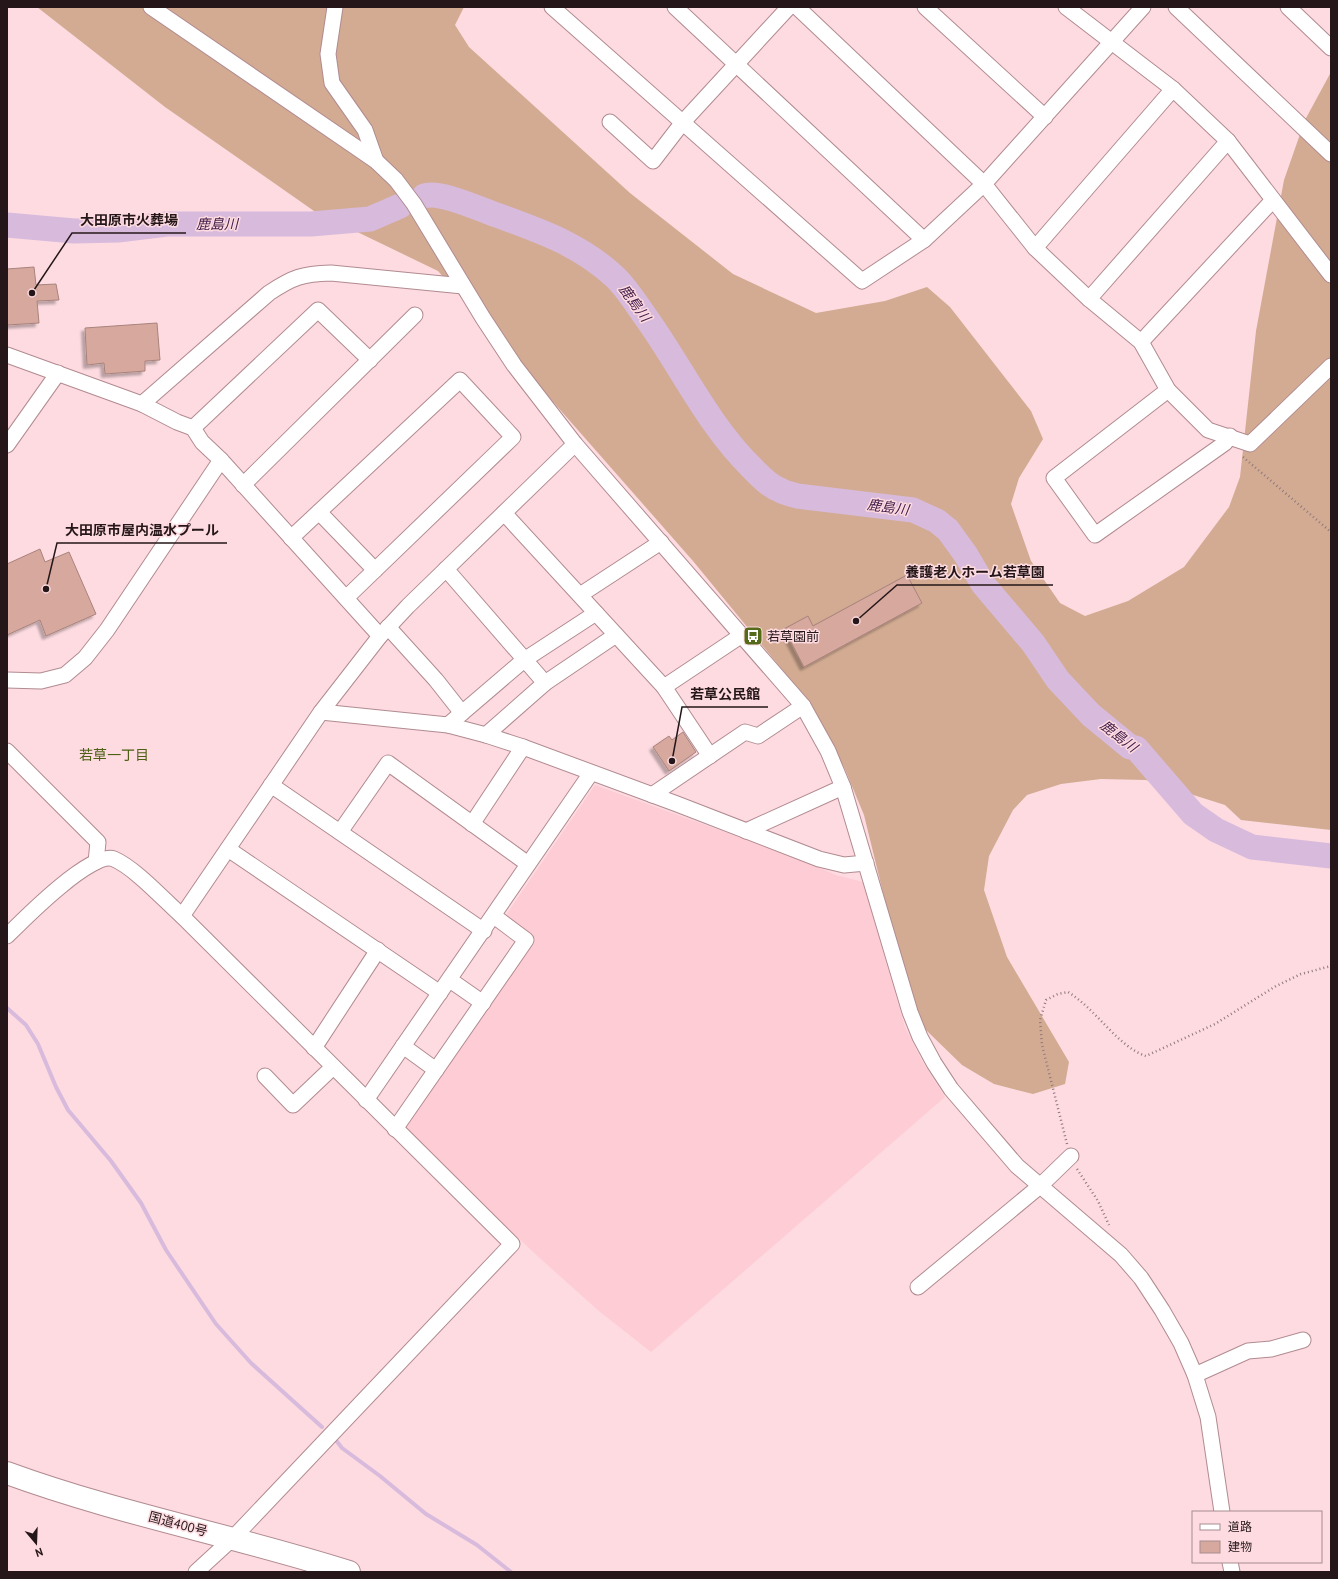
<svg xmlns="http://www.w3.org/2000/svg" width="1338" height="1579" viewBox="0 0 1338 1579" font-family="'PT Sans','Noto Sans JP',sans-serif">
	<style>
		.built { fill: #feccd4 }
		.forest { fill: #d2ab92 }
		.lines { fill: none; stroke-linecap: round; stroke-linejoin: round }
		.stream { stroke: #d8badd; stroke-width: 4 }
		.river { stroke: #d8badd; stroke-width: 25 }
		.building { fill: #d7a89e; stroke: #a8837c; filter: url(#shadow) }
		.minor-casing { stroke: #b18b91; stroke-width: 17 }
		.highway-casing { stroke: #b18b91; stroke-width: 24 }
		.path { stroke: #90787c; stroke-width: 2.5; stroke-dasharray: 1 3; stroke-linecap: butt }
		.minor { stroke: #fff; stroke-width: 15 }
		.highway { stroke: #fff; stroke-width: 22 }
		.labels { text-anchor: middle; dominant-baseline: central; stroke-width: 3; stroke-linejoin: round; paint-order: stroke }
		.poi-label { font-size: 13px; fill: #251719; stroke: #fddbe0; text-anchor: start }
		.street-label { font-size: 13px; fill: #251719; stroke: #fddbe0 }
		.water-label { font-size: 14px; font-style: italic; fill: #3f1a46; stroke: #fddbe0 }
		.neighbourhood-label { font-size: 14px; fill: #4c5f15; stroke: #fddbe0 }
		.leader { fill: none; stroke: #251719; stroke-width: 1.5 }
		.callout-dot { fill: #251719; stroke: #fddbe0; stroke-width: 1.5 }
		.callout-label { font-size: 14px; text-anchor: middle; font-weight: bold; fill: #251719; stroke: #fddbe0; stroke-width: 3; stroke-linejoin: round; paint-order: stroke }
	</style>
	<defs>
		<filter id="shadow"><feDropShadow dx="-3.5" dy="3.5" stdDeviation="1" flood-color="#0004"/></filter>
	</defs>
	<rect width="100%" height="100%" fill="#fddbe0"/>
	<path class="built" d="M595 785 805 861 836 875 863 882 905 1027 921 1059 945 1097 651 1352 599 1311 543 1261 471 1194 404 1127 535 940 506 915Z"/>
	<path class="forest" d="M37 7H464L455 25 469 47 630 193 733 274 816 313 885 301 927 287 950 307 1031 411 1043 439 1019 478 1011 504 1031 561 1060 603 1085 616 1128 601 1184 567 1229 507 1240 477 1256 331 1284 180 1305 120 1331 72V830L1241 820 1225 805 1146 780 1101 779 1061 784 1027 795 1013 810 989 856 984 890 1007 957 1069 1062 1065 1084 1033 1094 994 1084 962 1065 926 1030 910 1003 864 815 844 767 789 678 693 561 438 271 314 211 165 107Z"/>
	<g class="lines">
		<g class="stream">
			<path d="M7 1008 26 1025 38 1044 56 1087 68 1110 111 1161 141 1203 166 1250 216 1324 251 1363 322 1427"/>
			<path d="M335 1439 342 1448 380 1476 426 1514 477 1545 511 1572"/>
		</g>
		<g class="river">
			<path d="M424 196C439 191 475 207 491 213 537 230 579 243 616 278 628 290 637 305 647 319 682 368 708 425 752 468 760 476 769 486 780 490 785 493 791 494 797 496L913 510 937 521 948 530 966 555 983 584 1033 643 1058 680 1091 715 1130 747 1136 748 1193 814 1216 830 1252 847 1331 856"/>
			<path d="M7 225 74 231 118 230 167 224H311L370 219 400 206"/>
		</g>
	</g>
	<g class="building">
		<path d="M34 267 36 285 56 284 59 300 37 301 39 323 7 325V269Z"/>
		<path d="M157 323 160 360 145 361V371L105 374 104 363 87 365 85 328Z"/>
		<path d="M40 549 45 562 69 552 96 614 46 636 40 620 7 635V564Z"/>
		<path d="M907 575 922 603 804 667 784 629 808 616 813 626Z"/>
		<path d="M683 732 696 752 669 771 653 747 669 736 672 740Z"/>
	</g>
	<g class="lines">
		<defs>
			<g id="minor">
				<path d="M151 7 376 161 396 180 414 204 483 318 514 365 575 444 803 706 828 751 843 787 910 1012 920 1037 934 1063 951 1089 1017 1166 1121 1255 1141 1278 1162 1310 1181 1343 1195 1375 1208 1417 1222 1512"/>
				<path d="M335 7 328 54 332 83 365 130 376 161"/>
				<path d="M552 7 862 281 924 240"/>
				<path d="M675 7 924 240 984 184 1143 7"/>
				<path d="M797 7 984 184 1035 248 1089 299 1141 342 1168 390 1208 430 1250 444 1331 366"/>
				<path d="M925 7 1045 117"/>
				<path d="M1066 7 1173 89 1228 141 1331 275"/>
				<path d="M1176 7 1331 154"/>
				<path d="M1288 7 1331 48"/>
				<path d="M610 122 653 161 683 122 789 7"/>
				<path d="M1035 248 1173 89"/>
				<path d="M1089 299 1228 141"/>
				<path d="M1141 342 1273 200"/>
				<path d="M7 355 142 404 177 422 193 428 202 442 221 460 380 636"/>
				<path d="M1168 390 1054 478 1095 535 1225 443 1230 436"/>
				<path d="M142 404 269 293C293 277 302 274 331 273L463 286"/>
				<path d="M193 428 318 310 370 360"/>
				<path d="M7 445 58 373"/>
				<path d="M243 485 415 315"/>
				<path d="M319 512 375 570"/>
				<path d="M504 513 664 687 710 756"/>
				<path d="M291 538 460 380 513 437 346 598"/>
				<path d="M446 569 545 683"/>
				<path d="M580 595 661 542"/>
				<path d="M388 627 436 680 462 713"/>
				<path d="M7 680 41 681 65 675 85 658 107 630 221 460"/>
				<path d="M664 687 742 635"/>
				<path d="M321 712 448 725 486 735 523 747 677 804 819 859 844 865 866 863"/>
				<path d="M448 725 524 660 596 613"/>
				<path d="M486 735 545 683 616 635"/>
				<path d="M7 751 98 842 96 862"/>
				<path d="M271 785 484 931"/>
				<path d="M652 795 745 732 758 736 803 706"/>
				<path d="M472 824 523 747"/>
				<path d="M746 831 843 787"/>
				<path d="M340 832 388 763 528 864"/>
				<path d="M228 849 440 993"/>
				<path d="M182 916 321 712 380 636 408 606 575 444"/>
				<path d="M7 936C23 920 92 850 114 859 135 868 164 900 182 916L512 1244 233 1538 196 1572"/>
				<path d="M450 980 483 1003"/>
				<path d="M403 1046 436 1070"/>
				<path d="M314 1048 378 950"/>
				<path d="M265 1076 293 1105 333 1067"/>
				<path d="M366 1100 591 773"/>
				<path d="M395 1129 526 940 494 916"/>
				<path d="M918 1287 1040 1186 1071 1156"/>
				<path d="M1195 1375 1248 1351 1271 1349 1303 1340"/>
				<path d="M1230 1562 1232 1572"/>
			</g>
			<path id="highway" d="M7 1473C119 1514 236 1536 349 1572"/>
		</defs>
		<use href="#minor" class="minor-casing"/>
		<use href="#highway" class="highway-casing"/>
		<g class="path">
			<path d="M1243 457 1331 532"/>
			<path d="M1067 1144 1042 1045 1040 1020 1046 1000 1058 994 1068 992C1096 1009 1118 1047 1146 1056L1215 1024 1276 986 1301 974 1331 966"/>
			<path d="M1077 1169 1098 1201 1109 1225"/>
		</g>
		<use href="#minor" class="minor"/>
		<use href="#highway" class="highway"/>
	</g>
	<defs>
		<symbol id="bus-square" viewBox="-11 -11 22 22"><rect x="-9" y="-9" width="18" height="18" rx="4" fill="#566b19" stroke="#fddbe0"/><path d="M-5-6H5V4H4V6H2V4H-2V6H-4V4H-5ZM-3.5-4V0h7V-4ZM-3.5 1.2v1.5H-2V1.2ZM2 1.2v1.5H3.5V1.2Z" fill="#fff"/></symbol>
	</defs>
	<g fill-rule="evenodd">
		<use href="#bus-square" x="742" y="625" width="22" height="22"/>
	</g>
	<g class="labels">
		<g class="poi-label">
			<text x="767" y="636">若草園前</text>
		</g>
		<g class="street-label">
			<text transform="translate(178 1524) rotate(15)">国道400号</text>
		</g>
		<g class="water-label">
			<text x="217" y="224">鹿島川</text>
			<text transform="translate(635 303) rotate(54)">鹿島川</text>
			<text transform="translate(888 507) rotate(8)">鹿島川</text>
			<text transform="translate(1119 736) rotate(38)">鹿島川</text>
		</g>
		<g class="neighbourhood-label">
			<text x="114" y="755">若草一丁目</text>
		</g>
	</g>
	<path class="leader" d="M32 293L72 233H186M46 589L57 543H227M856 621L897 585H1053M672 761L682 707H768"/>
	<g class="callout-dot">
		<circle cx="32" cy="293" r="4"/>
		<circle cx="46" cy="589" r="4"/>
		<circle cx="856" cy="621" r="4"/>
		<circle cx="672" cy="761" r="4"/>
	</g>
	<g class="callout-label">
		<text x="129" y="225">大田原市火葬場</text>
		<text x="142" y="535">大田原市屋内温水プール</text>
		<text x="975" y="577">養護老人ホーム若草園</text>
		<text x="725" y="699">若草公民館</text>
	</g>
	<rect width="1338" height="1579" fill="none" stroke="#251719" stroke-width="16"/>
	<rect x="1192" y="1511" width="130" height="52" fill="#fddbe0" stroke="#a78d90"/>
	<rect x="1200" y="1524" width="20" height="6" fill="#ffffff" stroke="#a78d90"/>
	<text x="1228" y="1531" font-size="12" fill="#251719">道路</text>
	<rect x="1200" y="1541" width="20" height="12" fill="#d7a89e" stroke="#a78d90"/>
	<text x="1228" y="1551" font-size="12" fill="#251719">建物</text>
	<g transform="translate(36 1543) rotate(161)" stroke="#fddbe0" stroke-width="3" paint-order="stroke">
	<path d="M0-3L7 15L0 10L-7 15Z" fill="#251719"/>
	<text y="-6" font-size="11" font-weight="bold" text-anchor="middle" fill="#251719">N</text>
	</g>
</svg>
